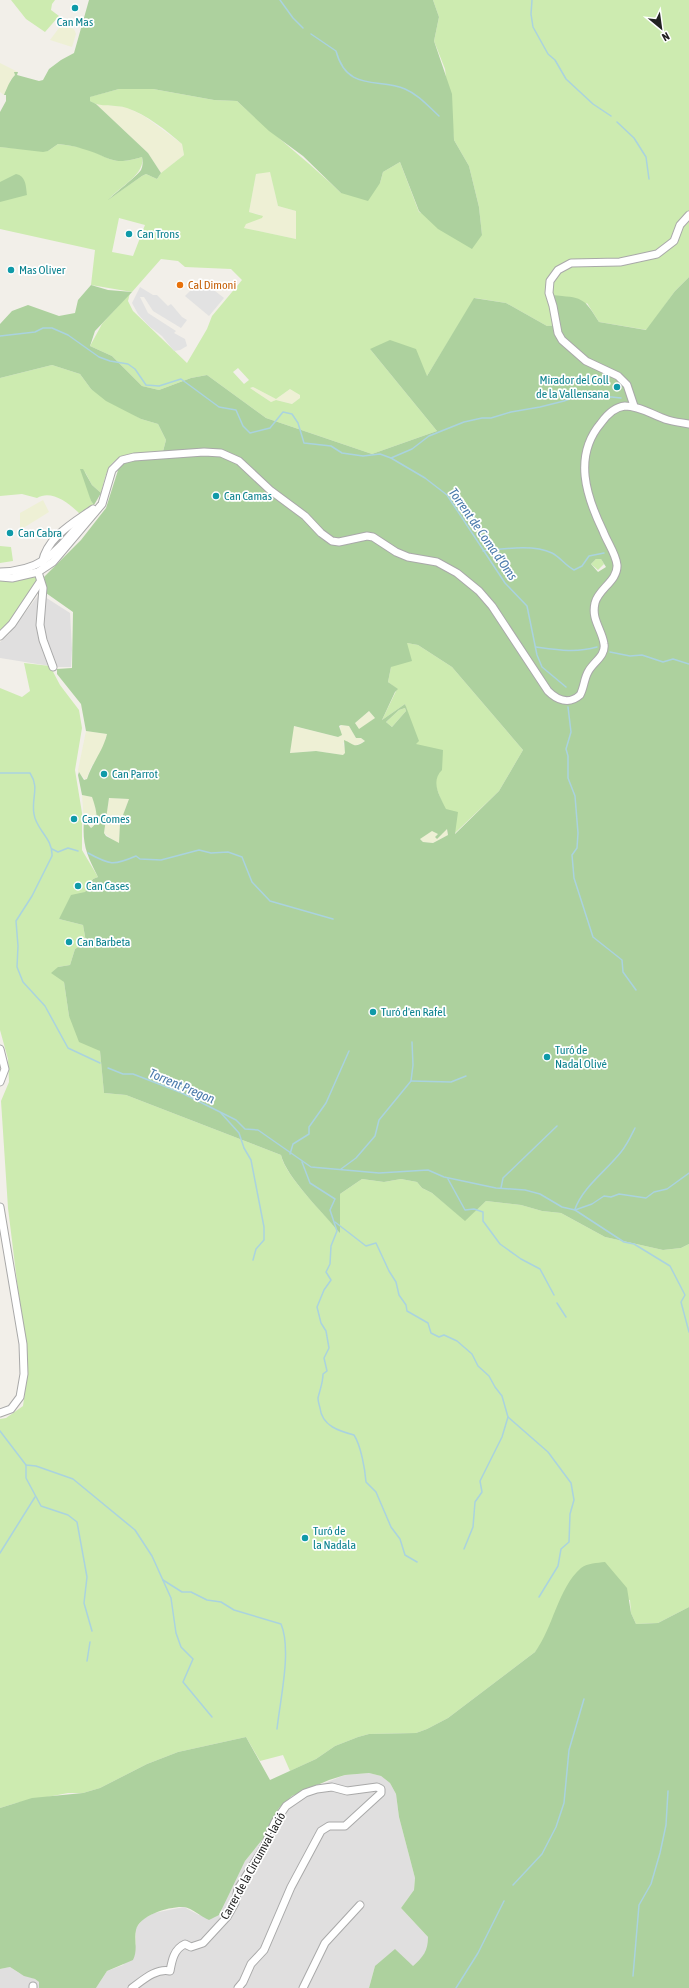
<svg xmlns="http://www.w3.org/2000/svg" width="689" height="1988" viewBox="0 0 689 1988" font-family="'Asap Condensed',sans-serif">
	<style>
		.residential { fill: #e0dfdf }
		.farmland { fill: #eef0d5 }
		.grass { fill: #cdebb0; fill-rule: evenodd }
		.forest { fill: #add19e; fill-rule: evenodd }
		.parking { fill: #e2e2e2 }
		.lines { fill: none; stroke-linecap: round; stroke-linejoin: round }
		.stream { stroke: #aad3df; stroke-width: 1.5 }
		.minor-casing { stroke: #a9a9a9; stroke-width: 9 }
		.minor { stroke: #fff; stroke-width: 7 }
		.culture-dot { fill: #0f9aa8; stroke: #fff; stroke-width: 1.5 }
		.food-dot { fill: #e8710a; stroke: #fff; stroke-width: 1.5 }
		.labels { text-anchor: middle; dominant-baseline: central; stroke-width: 3.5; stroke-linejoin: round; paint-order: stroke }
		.culture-label { font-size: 12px; fill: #0d838f; stroke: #fff; text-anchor: start }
		.food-label { font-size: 12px; fill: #c56008; stroke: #fff; text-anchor: start }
		.street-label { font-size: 12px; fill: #222; stroke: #fff }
		.water-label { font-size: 13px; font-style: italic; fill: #4a7aab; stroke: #fff }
	</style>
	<rect width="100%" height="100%" fill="#f2efe9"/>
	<g class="residential">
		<path d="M40 593 39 608 50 666 0 658V642L9 634Z"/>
		<path d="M45 597 70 613 72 649 71 667H56L47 645 43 626Z"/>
		<path d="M369 1773 381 1776 390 1783 396 1794 399 1817 415 1878 414 1890 401 1908 428 1937V1948L422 1958 413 1966H375L369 1988H96L107 1971 123 1965 136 1944V1928L143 1919 154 1913 184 1907 199 1915 222 1911V1905L245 1861 266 1835 279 1808 292 1796 345 1775Z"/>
		<path d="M10 1967 19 1973 35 1979 39 1982V1988H0V1969Z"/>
	</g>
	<g class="farmland">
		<path d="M64 26 74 29 76 34 72 47 50 40 59 28Z"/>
		<path d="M0 63 18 72H15V75L10 81 9 88 4 95 0 92Z"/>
		<path d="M96 104 126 107 144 116 182 144 184 155 161 173 148 153Z"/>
		<path d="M270 171 278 206 296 211V239L244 228 243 221 261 215 249 212 256 174Z"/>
		<path d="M253 387 276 399 290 389H293L300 395V398L292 404 276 400 271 402 250 388Z"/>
		<path d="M43 500 49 512 20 530V513Z"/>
		<path d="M369 711 375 718 359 730 355 723Z"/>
		<path d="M341 725 349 726 356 738H361L365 741 357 745 352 746 346 741 343 743 346 753 343 755 316 751 290 753 293 726 338 737Z"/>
		<path d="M86 731 107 734 104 745 99 756 91 767 86 780 78 772V775V770Z"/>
		<path d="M82 795 92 797 95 805 97 817 92 828 84 820Z"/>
		<path d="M109 798 129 799 120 823 119 844 104 833Z"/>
		<path d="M425 824 447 829 448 835 433 843 423 842 420 839Z"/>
	</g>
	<g class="grass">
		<path d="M11 0H55L52 4 51 10 59 16 45 32 26 19Z"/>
		<path d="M433 0H689V277L675 291 647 330 599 322 587 303 559 325 547 326 506 303 475 298 427 376 370 349 437 431 372 454 266 418 207 375 191 378 159 390 142 386 112 356 90 346 102 324 130 293 128 301 133 311 187 363 207 329 212 316 242 280 231 269 185 267 178 261 161 259 132 292 91 285 95 250 0 229V147L48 151 58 144C66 145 75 146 83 148 110 156 110 167 142 157 146 174 119 187 109 199L142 176 146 174 157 179 161 173 184 155 182 144C166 130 147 115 127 108 115 104 100 108 90 101L89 97 119 89H153L214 100 237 101C271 133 308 161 341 193L380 183 383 172 400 162 419 212 482 235 479 207 469 166 454 140 445 69 434 41 439 17ZM270 172 278 206 296 211V239L244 228 246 224 262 218 263 216 249 212 256 174ZM119 218 145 225 133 256 112 252ZM238 368 249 380 244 384 233 372ZM253 387 276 399 290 389 300 395V398L292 404 276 400 271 402 250 388Z"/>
		<path d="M52 365 80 374 91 389 141 419 158 424 166 440 163 451C144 453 115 450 107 472 104 479 103 486 101 493L92 485 85 472 91 501 94 505 81 515C70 504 52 489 37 498L22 494 0 496V378Z"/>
		<path d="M0 546 11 547 13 561 0 563Z"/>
		<path d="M596 559H601L604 564 598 570 591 564Z"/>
		<path d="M36 577C39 589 9 623 0 633V580Z"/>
		<path d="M407 643 418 645 452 667 523 750 499 791 454 834 435 784 436 776 416 744 405 704 382 720 397 689 388 682 391 667Z"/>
		<path d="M24 663 50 666 60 685 79 710 82 728 75 770 82 813V850L98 877 93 879 85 892 59 919 83 925 86 942 75 949 70 965 58 967 64 982 69 1016 100 1051 104 1093 126 1095 281 1155C285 1176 325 1215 340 1232V1194L362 1179 384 1182 401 1179 417 1182 422 1188 432 1193 465 1220 486 1201 521 1205 542 1211 561 1213 605 1237 663 1250 681 1248 689 1244V1607L658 1623 636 1624 631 1613 630 1600 567 1588 542 1643 535 1652 448 1718 427 1729 416 1733 369 1734 358 1737 335 1746 316 1759 290 1771 283 1755 260 1761 246 1737 178 1752 147 1764 100 1788 83 1793H68L16 1803 0 1808V1419L6 1418 23 1406 28 1371 8 1208 1 1101 9 1082 8 1059 0 1030V688L22 697 30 691Z"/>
		<path d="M405 708 406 711 392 727 386 722 399 710Z"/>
	</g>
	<g class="forest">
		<path d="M89 0H433L439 17 434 41 452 94 454 140 469 166 479 207 482 235 472 249 438 229 419 211 400 162 383 172 380 183 368 201 341 193 303 156 269 131 237 101 214 100 153 89H119L90 97V101L96 104 148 153 161 173 157 179 146 174 142 176 108 200C116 192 136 177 141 170 143 166 143 161 142 157 110 167 110 156 83 149 75 146 66 145 58 144L48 151 43 152 0 147V112L6 101V95H4C7 88 10 80 15 75L14 72H18L17 75 39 81 43 80 49 69 61 60 74 53Z"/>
		<path d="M16 174C26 176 26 186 27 195L0 202V182Z"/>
		<path d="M689 277V1244L681 1248 663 1250 605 1237 561 1213 542 1211 521 1205 486 1201 465 1221 432 1193 422 1188 417 1182 401 1179 384 1182 362 1179 340 1194V1233C325 1215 286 1177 281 1155L126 1095 104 1093 100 1051 79 1042 69 1016 64 982 51 973 58 967 70 965 75 949 86 942 83 925 59 919 71 895 85 892 93 879 98 877C87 855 82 845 84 820L91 828C101 822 95 806 92 797L82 795 78 775 79 772 84 780 87 779C92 763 103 751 107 734L86 731 81 704 57 674V669L72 668 73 612 46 593 44 577 81 540 106 508 120 464 126 461 161 459 166 440 158 424 141 419 106 401 91 389 80 374 52 365 0 378V324L12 311 28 305 59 316 75 313 78 300 91 285 108 290 132 292 95 331 90 346 112 356 142 386 159 390 191 378 207 375 266 418 372 454 437 431 370 349 390 340 416 349 427 376 474 298 506 303 547 326 559 325 552 295C582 298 583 296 599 322L646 330 675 291ZM596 559H601L606 567 598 572 591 564ZM407 643 418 645 452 667 523 750 499 791 455 834 458 812 446 809C440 796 430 782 442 770L443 750 416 744 419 741 405 704 382 720 395 692 398 689 388 682 391 667 412 661ZM405 708 406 711 392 727 386 722 399 710ZM369 711 375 718 359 729 355 723ZM341 725 349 726 356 738H361L365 741C354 749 354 744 344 740L345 753 343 755 316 751 290 753 294 726 338 737 342 735 339 726ZM109 798 129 799 120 823 119 843 106 836 104 833ZM447 829 448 835 433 843 423 842 420 839 432 831 438 834 435 837 437 839Z"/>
		<path d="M80 469H83L92 485 101 493 94 505 91 501Z"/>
		<path d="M605 1562 627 1588 631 1613 636 1624 658 1623 689 1607V1988H369L375 1966 395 1949 413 1966C423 1957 428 1951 428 1937L401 1908 414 1890 415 1878 399 1817 396 1794 390 1783 381 1776 369 1773 345 1775 329 1780 292 1796 279 1808 266 1835 245 1861 219 1915 209 1920C201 1917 192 1908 184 1907 170 1906 139 1915 136 1930 134 1940 138 1950 133 1960L107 1971 96 1988H39V1982L35 1979 24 1976 10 1967 0 1969V1808L32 1798 83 1793 100 1788 147 1764 178 1752 246 1737 270 1780 316 1759 335 1746 358 1737 369 1734 416 1733 427 1729 448 1718 535 1652C553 1628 558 1588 581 1568 588 1563 597 1563 605 1562Z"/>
	</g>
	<g class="parking">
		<path d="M201 280 224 298 209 316 185 296Z"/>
		<path d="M140 287 153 295H157L168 306 171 304 182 317 187 320 181 328 153 311 144 297H140L148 313 176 331 174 333 185 339 187 346 180 350 174 351 162 336 149 326 138 314 132 303Z"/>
	</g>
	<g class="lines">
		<g class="stream">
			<path d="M280 0 293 18 303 28"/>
			<path d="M532 0 531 14 533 27 548 54 555 60 566 79 593 104 611 116"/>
			<path d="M311 34 336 51C347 92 378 78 405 89 419 95 428 106 439 116"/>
			<path d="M617 122 634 138 646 157 649 179"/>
			<path d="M0 336 35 332 43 328H52L68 335 99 357 110 361 128 364 135 369 146 385 159 386 181 379 219 407 236 410 243 426 250 433 270 428 283 412 292 414 298 423 304 443 331 446 342 453 363 456 380 454 391 458 425 478 447 495 505 583 527 606 537 655 542 667 566 687"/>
			<path d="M391 458 412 449 429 436 464 422 482 418H491L511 412 540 407 564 401 583 394 621 398"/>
			<path d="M483 551C503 549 533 544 552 553 560 557 566 566 574 570L582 566 589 556 604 553"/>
			<path d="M536 647C558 650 576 653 597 647"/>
			<path d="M610 652 630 656 642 655 663 662 673 659 689 664"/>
			<path d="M568 707 571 732 566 749 568 756V778L575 796 578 833 577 848 572 855 574 878 593 937 622 960 623 972 636 990"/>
			<path d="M0 773H30C40 788 31 798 34 814 36 830 53 838 52 856L32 896 16 921 18 946 17 967 23 982 45 1006 68 1048 100 1063"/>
			<path d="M52 849 58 852 68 848 78 851"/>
			<path d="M88 853C110 865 113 866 136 856L140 859 161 860 199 850 211 853 228 852 242 857 252 882 270 901 333 919"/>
			<path d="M108 1068 123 1074H133L182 1093 236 1120 245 1129 258 1130 311 1167 379 1173 428 1170 444 1177 496 1188 525 1190 540 1194 562 1207 575 1210 624 1242 634 1244 670 1266 685 1295 681 1302 689 1332"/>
			<path d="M411 1081 451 1082 466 1076"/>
			<path d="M221 1113 239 1133 244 1148 251 1160 264 1227V1240L256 1249 253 1260"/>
			<path d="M290 1154 293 1144 309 1134V1127L326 1103 349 1051"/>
			<path d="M302 1162 310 1183 335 1199 330 1210 337 1231 331 1246 330 1264 326 1272 331 1280 324 1290 317 1307 321 1323 326 1331 329 1348 324 1358 327 1371 323 1374C323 1383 320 1389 318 1398 318 1402 319 1404 320 1408 322 1426 339 1431 354 1435 361 1446 365 1469 366 1482L376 1492 391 1527 400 1539 405 1555 417 1562"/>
			<path d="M341 1169 356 1158 375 1136 379 1120 411 1081 413 1065 412 1042"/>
			<path d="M448 1179 465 1210 474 1209 483 1212V1221L500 1244 521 1259 540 1269 554 1295"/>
			<path d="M501 1188 503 1178 557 1126"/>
			<path d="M575 1209C583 1187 606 1171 621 1152 627 1145 631 1136 635 1128"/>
			<path d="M575 1210 592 1204 604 1196 611 1197 619 1194 646 1198 654 1192 667 1189 689 1173"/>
			<path d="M335 1222 366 1246 376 1243 389 1271 396 1282 399 1295 406 1305 407 1311 428 1323 431 1333 439 1337 444 1335 457 1341 472 1354 478 1366 489 1376 495 1387 502 1396 508 1417 548 1452 571 1483 574 1500 570 1514 569 1542 561 1549 558 1566 539 1597"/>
			<path d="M557 1303 566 1317"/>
			<path d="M0 1431 26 1465 36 1466 73 1479 135 1530 152 1556 171 1598 176 1633 181 1647 193 1659 183 1682 212 1717"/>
			<path d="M26 1465V1478L41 1506 68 1515 77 1522 87 1577 84 1603 92 1631"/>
			<path d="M464 1549 473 1527 475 1502 482 1492 480 1481 502 1437 508 1417"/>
			<path d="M0 1553 35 1497"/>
			<path d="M163 1580 182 1592H191L207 1600 221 1602 234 1610 281 1624C292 1650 280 1700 277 1729"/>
			<path d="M87 1661 90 1642"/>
			<path d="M513 1885 542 1854 556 1827 564 1803 569 1750 584 1699"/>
			<path d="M633 1976 639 1905 651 1884 660 1853 666 1825 668 1791"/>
			<path d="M456 1988 478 1953 504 1901"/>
		</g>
		<defs>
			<g id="minor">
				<path d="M634 406 627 385 618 376 586 361 562 340 558 333 553 306 549 293 550 281 558 270 571 263 620 262 657 254 674 241 680 225 689 215"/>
				<path d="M42 563C47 537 73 523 93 509"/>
				<path d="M0 572C46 571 57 549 85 518"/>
				<path d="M38 572 43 588 40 625 43 640 53 667"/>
				<path d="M0 577 12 578 38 572 53 562 102 504 112 470 122 460 134 457 204 452 221 453 239 461 270 490 305 516 321 533 332 541 339 542 367 536 373 537 396 552 408 557 437 562 457 573 479 591 492 606 548 691C557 700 569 705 580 695 584 688 584 679 588 672 593 662 606 656 604 644 602 629 591 620 595 603 598 589 618 581 617 565 616 554 607 542 603 531 586 496 573 456 601 423 606 416 615 407 625 406 641 406 654 416 668 420 675 422 682 423 689 424"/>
				<path d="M0 636 12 624 40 582"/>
				<path d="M0 1049 5 1069 0 1082"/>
				<path d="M0 1207 23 1344 24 1374 20 1397 11 1409 0 1413"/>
				<path d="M33 1988V1986"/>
				<path d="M132 1988C143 1980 156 1968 170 1971 172 1960 174 1949 185 1944L191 1947 203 1943 227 1917 235 1903 238 1889 263 1849 275 1822 286 1806 305 1793 317 1789 332 1787 347 1791 377 1787 381 1789V1793L345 1826H329L321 1831 291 1887 264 1950 251 1964 243 1982 238 1988"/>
				<path d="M303 1988 325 1943 360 1905"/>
			</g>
		</defs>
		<use href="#minor" class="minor-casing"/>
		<use href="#minor" class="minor"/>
	</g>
	<g class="culture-dot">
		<circle cx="75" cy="8" r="4"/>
		<circle cx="129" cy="234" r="4"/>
		<circle cx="11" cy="270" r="4"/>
		<circle cx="617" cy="387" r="4"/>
		<circle cx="216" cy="496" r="4"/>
		<circle cx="10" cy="533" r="4"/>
		<circle cx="104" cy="774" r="4"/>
		<circle cx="74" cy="819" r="4"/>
		<circle cx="78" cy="886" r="4"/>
		<circle cx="69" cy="942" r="4"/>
		<circle cx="373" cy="1012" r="4"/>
		<circle cx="547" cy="1057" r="4"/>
		<circle cx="305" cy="1538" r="4"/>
	</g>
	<circle class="food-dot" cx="180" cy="285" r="4"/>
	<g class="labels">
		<g class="culture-label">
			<text x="75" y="22" text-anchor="middle">Can Mas</text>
			<text x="137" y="234">Can Trons</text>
			<text x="19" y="270">Mas Oliver</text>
			<text x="609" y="380" text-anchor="end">Mirador del Coll<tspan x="609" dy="14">de la Vallensana</tspan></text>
			<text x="224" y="496">Can Camas</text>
			<text x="18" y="533">Can Cabra</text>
			<text x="112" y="774">Can Parrot</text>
			<text x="82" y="819">Can Comes</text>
			<text x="86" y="886">Can Cases</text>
			<text x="77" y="942">Can Barbeta</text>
			<text x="381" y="1012">Turó d'en Rafel</text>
			<text x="555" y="1050">Turó de<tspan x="555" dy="14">Nadal Olivé</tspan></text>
			<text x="313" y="1531">Turó de<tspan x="313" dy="14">la Nadala</tspan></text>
		</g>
		<g class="food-label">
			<text x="188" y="285">Cal Dimoni</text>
		</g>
		<g class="street-label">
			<text transform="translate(253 1866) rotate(-61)">Carrer de la Circumval·lació</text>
		</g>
		<g class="water-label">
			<text transform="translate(483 534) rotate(55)">Torrent de Coma d'Oms</text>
			<text transform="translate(182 1086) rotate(23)">Torrent Pregon</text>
		</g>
	</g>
	<g transform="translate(661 28) rotate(151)" stroke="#ffffff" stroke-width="3" paint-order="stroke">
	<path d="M0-3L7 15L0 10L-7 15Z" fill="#222222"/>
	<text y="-6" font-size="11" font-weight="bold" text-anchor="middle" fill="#222222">N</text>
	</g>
</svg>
